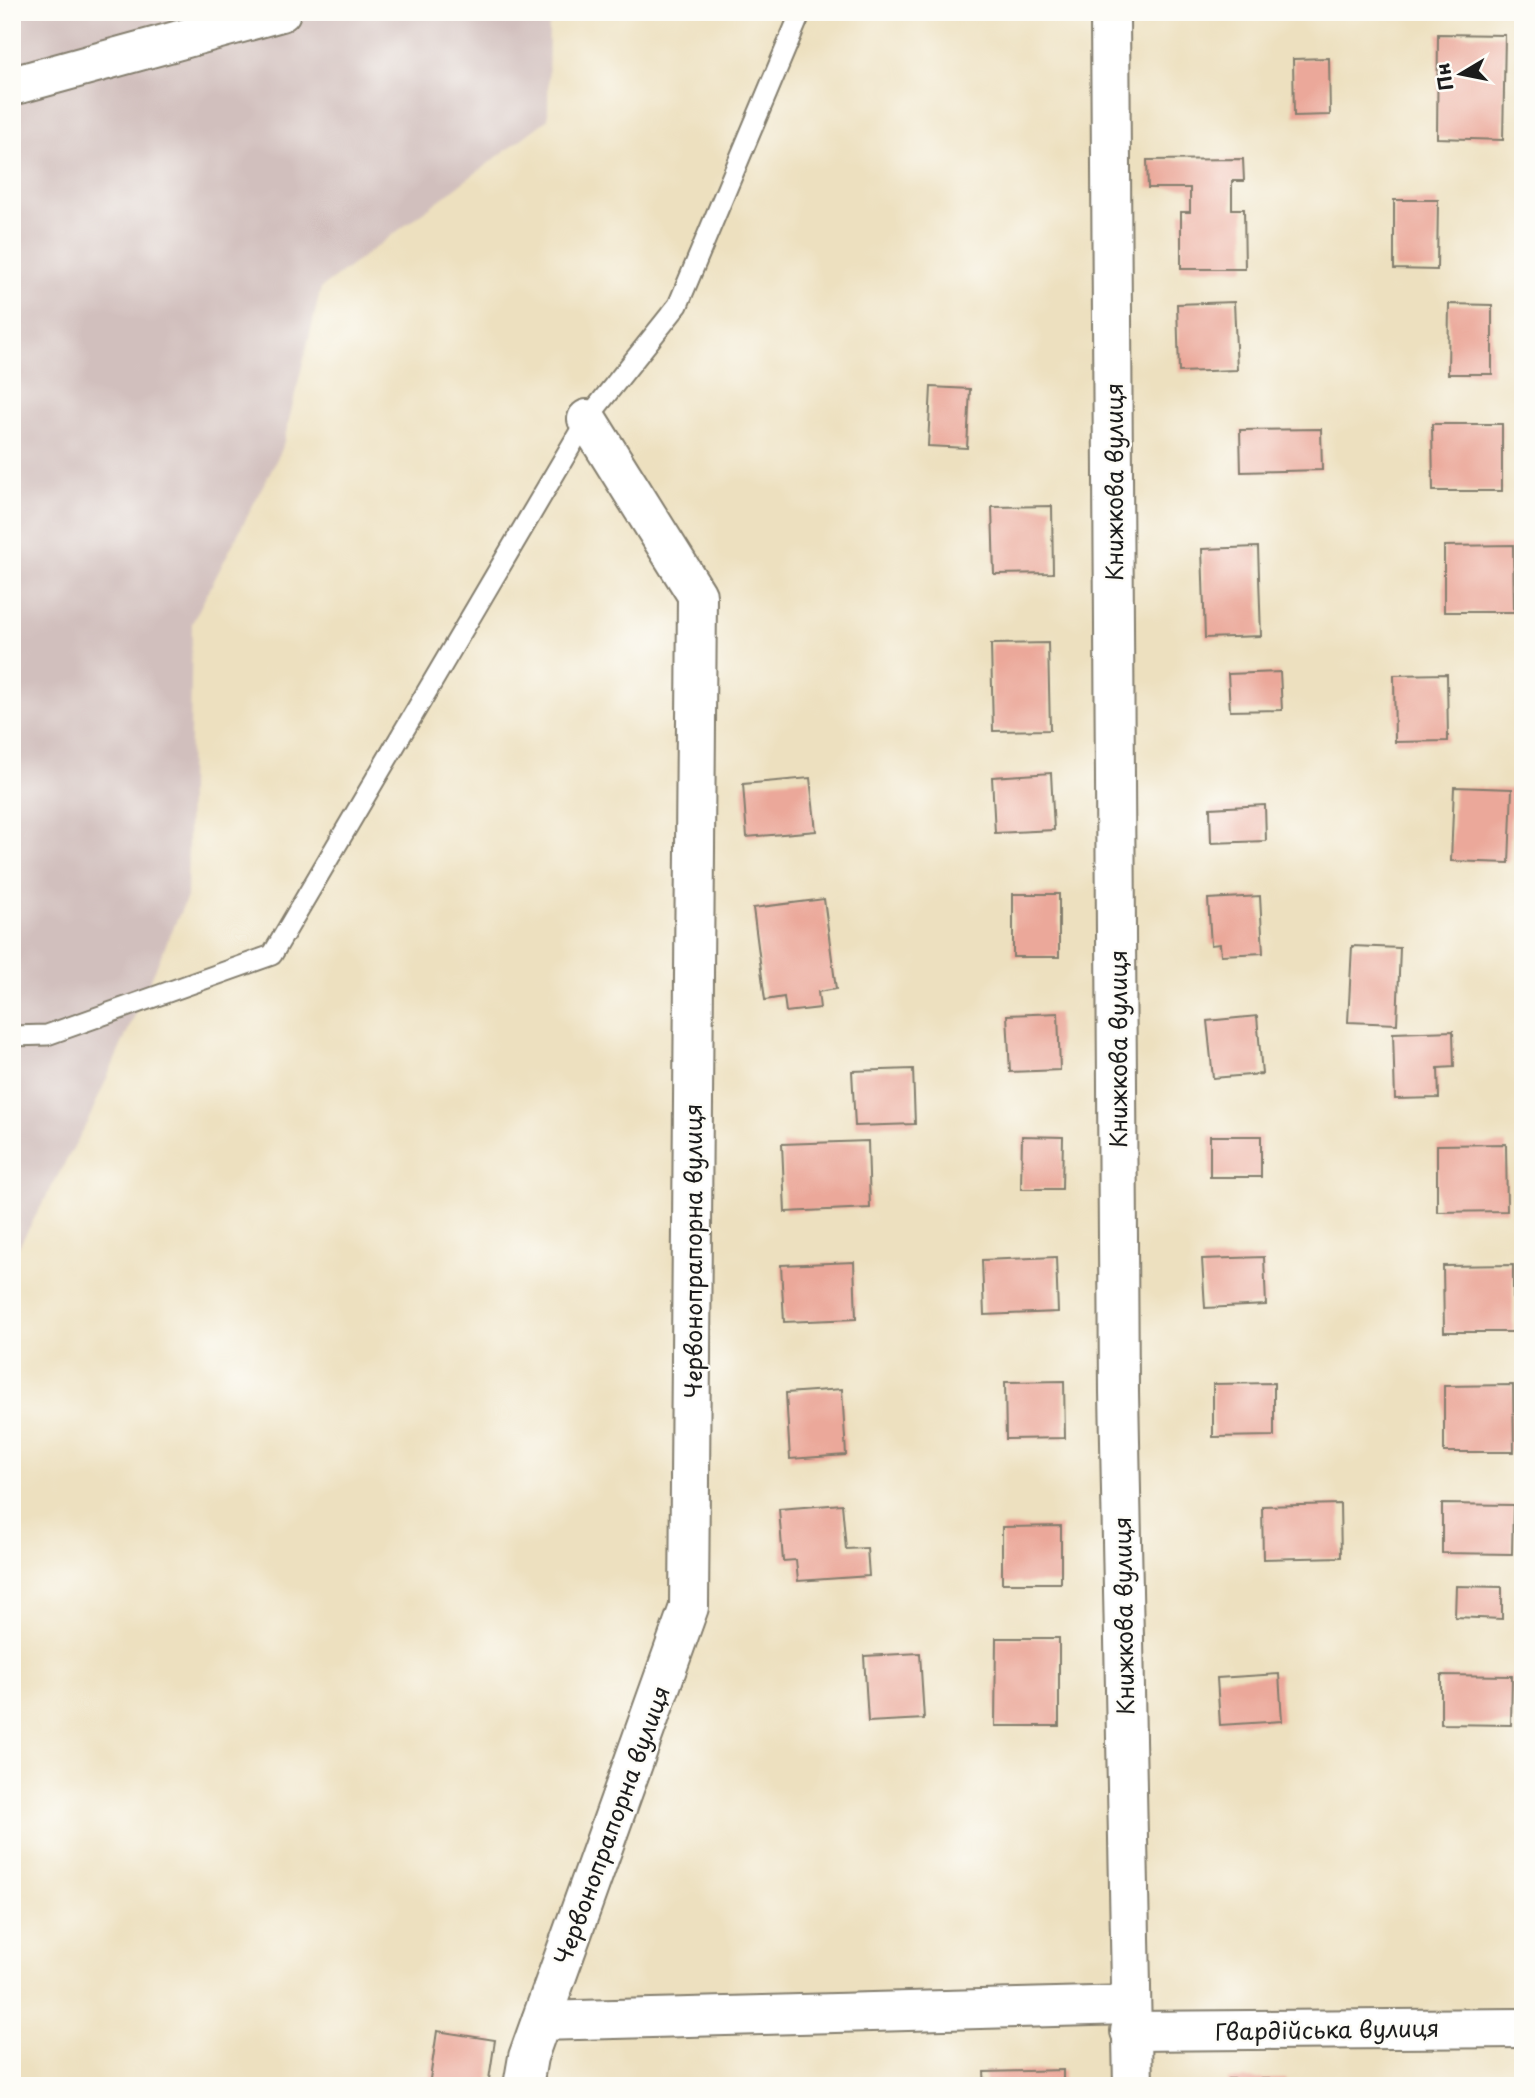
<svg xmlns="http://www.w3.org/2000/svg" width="1535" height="2098" viewBox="0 0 1535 2098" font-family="'Playpen Sans',sans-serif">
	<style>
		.industrial { fill: #d1bfbd }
		.building { fill: #eba89a }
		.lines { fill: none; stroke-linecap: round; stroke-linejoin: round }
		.service-casing { stroke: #847e6e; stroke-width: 23 }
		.minor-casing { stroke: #847e6e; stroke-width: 42 }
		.service { stroke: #fff; stroke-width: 19 }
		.minor { stroke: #fff; stroke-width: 38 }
		.labels { text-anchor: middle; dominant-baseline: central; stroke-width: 5; stroke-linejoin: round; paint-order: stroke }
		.street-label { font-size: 23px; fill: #1c1c1c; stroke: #fdfcf7 }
	</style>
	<rect width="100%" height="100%" fill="#fdfcf7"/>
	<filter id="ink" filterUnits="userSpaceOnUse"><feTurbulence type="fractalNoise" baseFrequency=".0143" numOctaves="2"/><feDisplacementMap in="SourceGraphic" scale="14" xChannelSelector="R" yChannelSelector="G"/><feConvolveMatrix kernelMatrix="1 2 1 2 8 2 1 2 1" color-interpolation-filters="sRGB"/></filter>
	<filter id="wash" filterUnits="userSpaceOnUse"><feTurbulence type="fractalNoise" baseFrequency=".00686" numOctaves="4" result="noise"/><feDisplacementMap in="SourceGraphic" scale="28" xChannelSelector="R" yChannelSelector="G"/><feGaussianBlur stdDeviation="1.57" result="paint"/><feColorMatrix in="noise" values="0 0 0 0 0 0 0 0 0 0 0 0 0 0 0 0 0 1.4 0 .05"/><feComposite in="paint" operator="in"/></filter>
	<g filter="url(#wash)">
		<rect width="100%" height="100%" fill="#ede0bf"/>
		<path class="industrial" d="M12 12H549L548 119 321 288 282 449 192 623 187 897 88 1121 12 1259Z"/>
		<g id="blocks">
			<g class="building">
				<path d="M1438 34 1505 35 1503 140 1437 138Z"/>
				<path d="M1329 58 1330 115 1294 116 1293 59Z"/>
				<path d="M1243 159 1244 181H1232V209H1244L1245 269H1181V212H1190V188H1148L1147 160Z"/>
				<path d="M1394 200H1438L1437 270 1394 269Z"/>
				<path d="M1234 302 1237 370 1179 372 1177 304Z"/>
				<path d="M1449 304 1492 305V374H1448Z"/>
				<path d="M931 387 970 389 967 448 928 446Z"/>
				<path d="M1432 424H1502V491H1433Z"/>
				<path d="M1321 429 1322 470 1241 472 1240 430Z"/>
				<path d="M1052 506 1053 573 994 574 992 507Z"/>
				<path d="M1513 545 1514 612H1444V546Z"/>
				<path d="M1258 547 1261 636 1205 638 1202 549Z"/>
				<path d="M1048 643 1050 730 993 731 991 644Z"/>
				<path d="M1280 672 1282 710 1230 711 1228 674Z"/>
				<path d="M1447 674 1448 741 1395 742 1394 675Z"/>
				<path d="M1051 773 1054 830 995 833 992 777Z"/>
				<path d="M810 778 816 831 747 837 743 784Z"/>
				<path d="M1454 787 1512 789 1509 863 1451 861Z"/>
				<path d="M1265 805 1266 841 1211 843 1210 808Z"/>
				<rect x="1013" y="894" width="46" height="63"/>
				<path d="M1260 896 1263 953 1221 955 1220 944 1211 945 1208 899Z"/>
				<path d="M824 899 836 989 818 992 820 1008 786 1012 784 997 765 1000 753 908Z"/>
				<path d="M1352 946 1400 948 1397 1024 1348 1022Z"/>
				<path d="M1058 1013 1060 1070 1010 1072 1007 1015Z"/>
				<path d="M1257 1016 1262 1074 1213 1078 1207 1021Z"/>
				<path d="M1453 1031 1454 1067 1438 1068 1439 1098 1395 1099 1393 1033Z"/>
				<path d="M913 1069 915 1124 855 1126 852 1071Z"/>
				<path d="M1022 1136 1063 1137 1062 1189H1021Z"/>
				<rect x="1210" y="1136" width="51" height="41"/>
				<path d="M868 1141 870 1208 785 1212 782 1144Z"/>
				<path d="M1506 1144 1507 1211 1437 1212V1145Z"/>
				<path d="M1056 1257 1058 1312 984 1315 982 1260Z"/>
				<path d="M1264 1257 1266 1305 1205 1308 1202 1259Z"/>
				<path d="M854 1262 856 1319 784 1322 781 1265Z"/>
				<path d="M1513 1265V1332H1444L1443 1266Z"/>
				<path d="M1064 1381 1065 1438 1006 1439 1005 1382Z"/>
				<path d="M1274 1383V1436L1213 1437V1384Z"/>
				<path d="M1513 1385 1514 1452H1444V1386Z"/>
				<path d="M842 1389 846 1455 790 1459 786 1393Z"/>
				<path d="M842 1504 846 1549 867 1548 869 1576 798 1581 796 1560 783 1561 779 1509Z"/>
				<path d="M1340 1504 1341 1557 1263 1559 1262 1506Z"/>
				<path d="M1442 1504 1513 1505 1512 1554 1442 1553Z"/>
				<path d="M1061 1526V1583H1002V1527Z"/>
				<path d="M1456 1586 1502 1587V1619L1455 1617Z"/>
				<path d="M996 1638H1059V1726H995Z"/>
				<path d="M920 1653 924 1719 868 1722 864 1656Z"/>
				<path d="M1279 1674 1282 1721 1220 1725 1217 1678Z"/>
				<path d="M1441 1675 1512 1676 1511 1725 1441 1724Z"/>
				<path d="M437 2031 495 2040 488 2086H429Z"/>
				<path d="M1063 2070V2086H985L984 2072Z"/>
				<rect x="1228" y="2079" width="58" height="7"/>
				<rect x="1431" y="2081" width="57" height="5"/>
				<path d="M1316 2082 1374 2083V2086H1316Z"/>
			</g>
		</g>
	</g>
	<g filter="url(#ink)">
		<use href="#blocks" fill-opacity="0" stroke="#847e6e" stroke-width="2"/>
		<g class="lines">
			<defs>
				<path id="service" d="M12 1036 47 1035 272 955 587 419 678 305 801 12"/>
				<g id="minor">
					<path d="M1110 12 1119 1392 1133 2086"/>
					<path d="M12 86 281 12"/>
					<path d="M541 2021 1130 2005"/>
					<path d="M1130 2031 1523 2028"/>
					<path d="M523 2086 528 2057 689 1607 697 595 587 419"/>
				</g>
			</defs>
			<use href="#service" class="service-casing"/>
			<use href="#minor" class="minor-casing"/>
			<use href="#service" class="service"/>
			<use href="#minor" class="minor"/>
		</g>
	</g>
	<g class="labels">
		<g class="street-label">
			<text transform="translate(1113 482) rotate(-90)">Книжкова вулиця</text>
			<text transform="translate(1117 1049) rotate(-90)">Книжкова вулиця</text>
			<text transform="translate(692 1251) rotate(-90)">Червонопрапорна вулиця</text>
			<text transform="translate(1123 1616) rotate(-91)">Книжкова вулиця</text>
			<text transform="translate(611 1825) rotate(-70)">Червонопрапорна вулиця</text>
			<text transform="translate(1327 2029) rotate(-1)">Гвардійська вулиця</text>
		</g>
	</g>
	<rect width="1535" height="2098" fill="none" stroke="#fdfcf7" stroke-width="42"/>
	<g transform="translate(1461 74) rotate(260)" stroke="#fdfcf7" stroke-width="5" paint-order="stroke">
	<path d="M0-5L12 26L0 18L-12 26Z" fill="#1c1c1c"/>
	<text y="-10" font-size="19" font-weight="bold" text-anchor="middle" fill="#1c1c1c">Пн</text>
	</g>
</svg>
